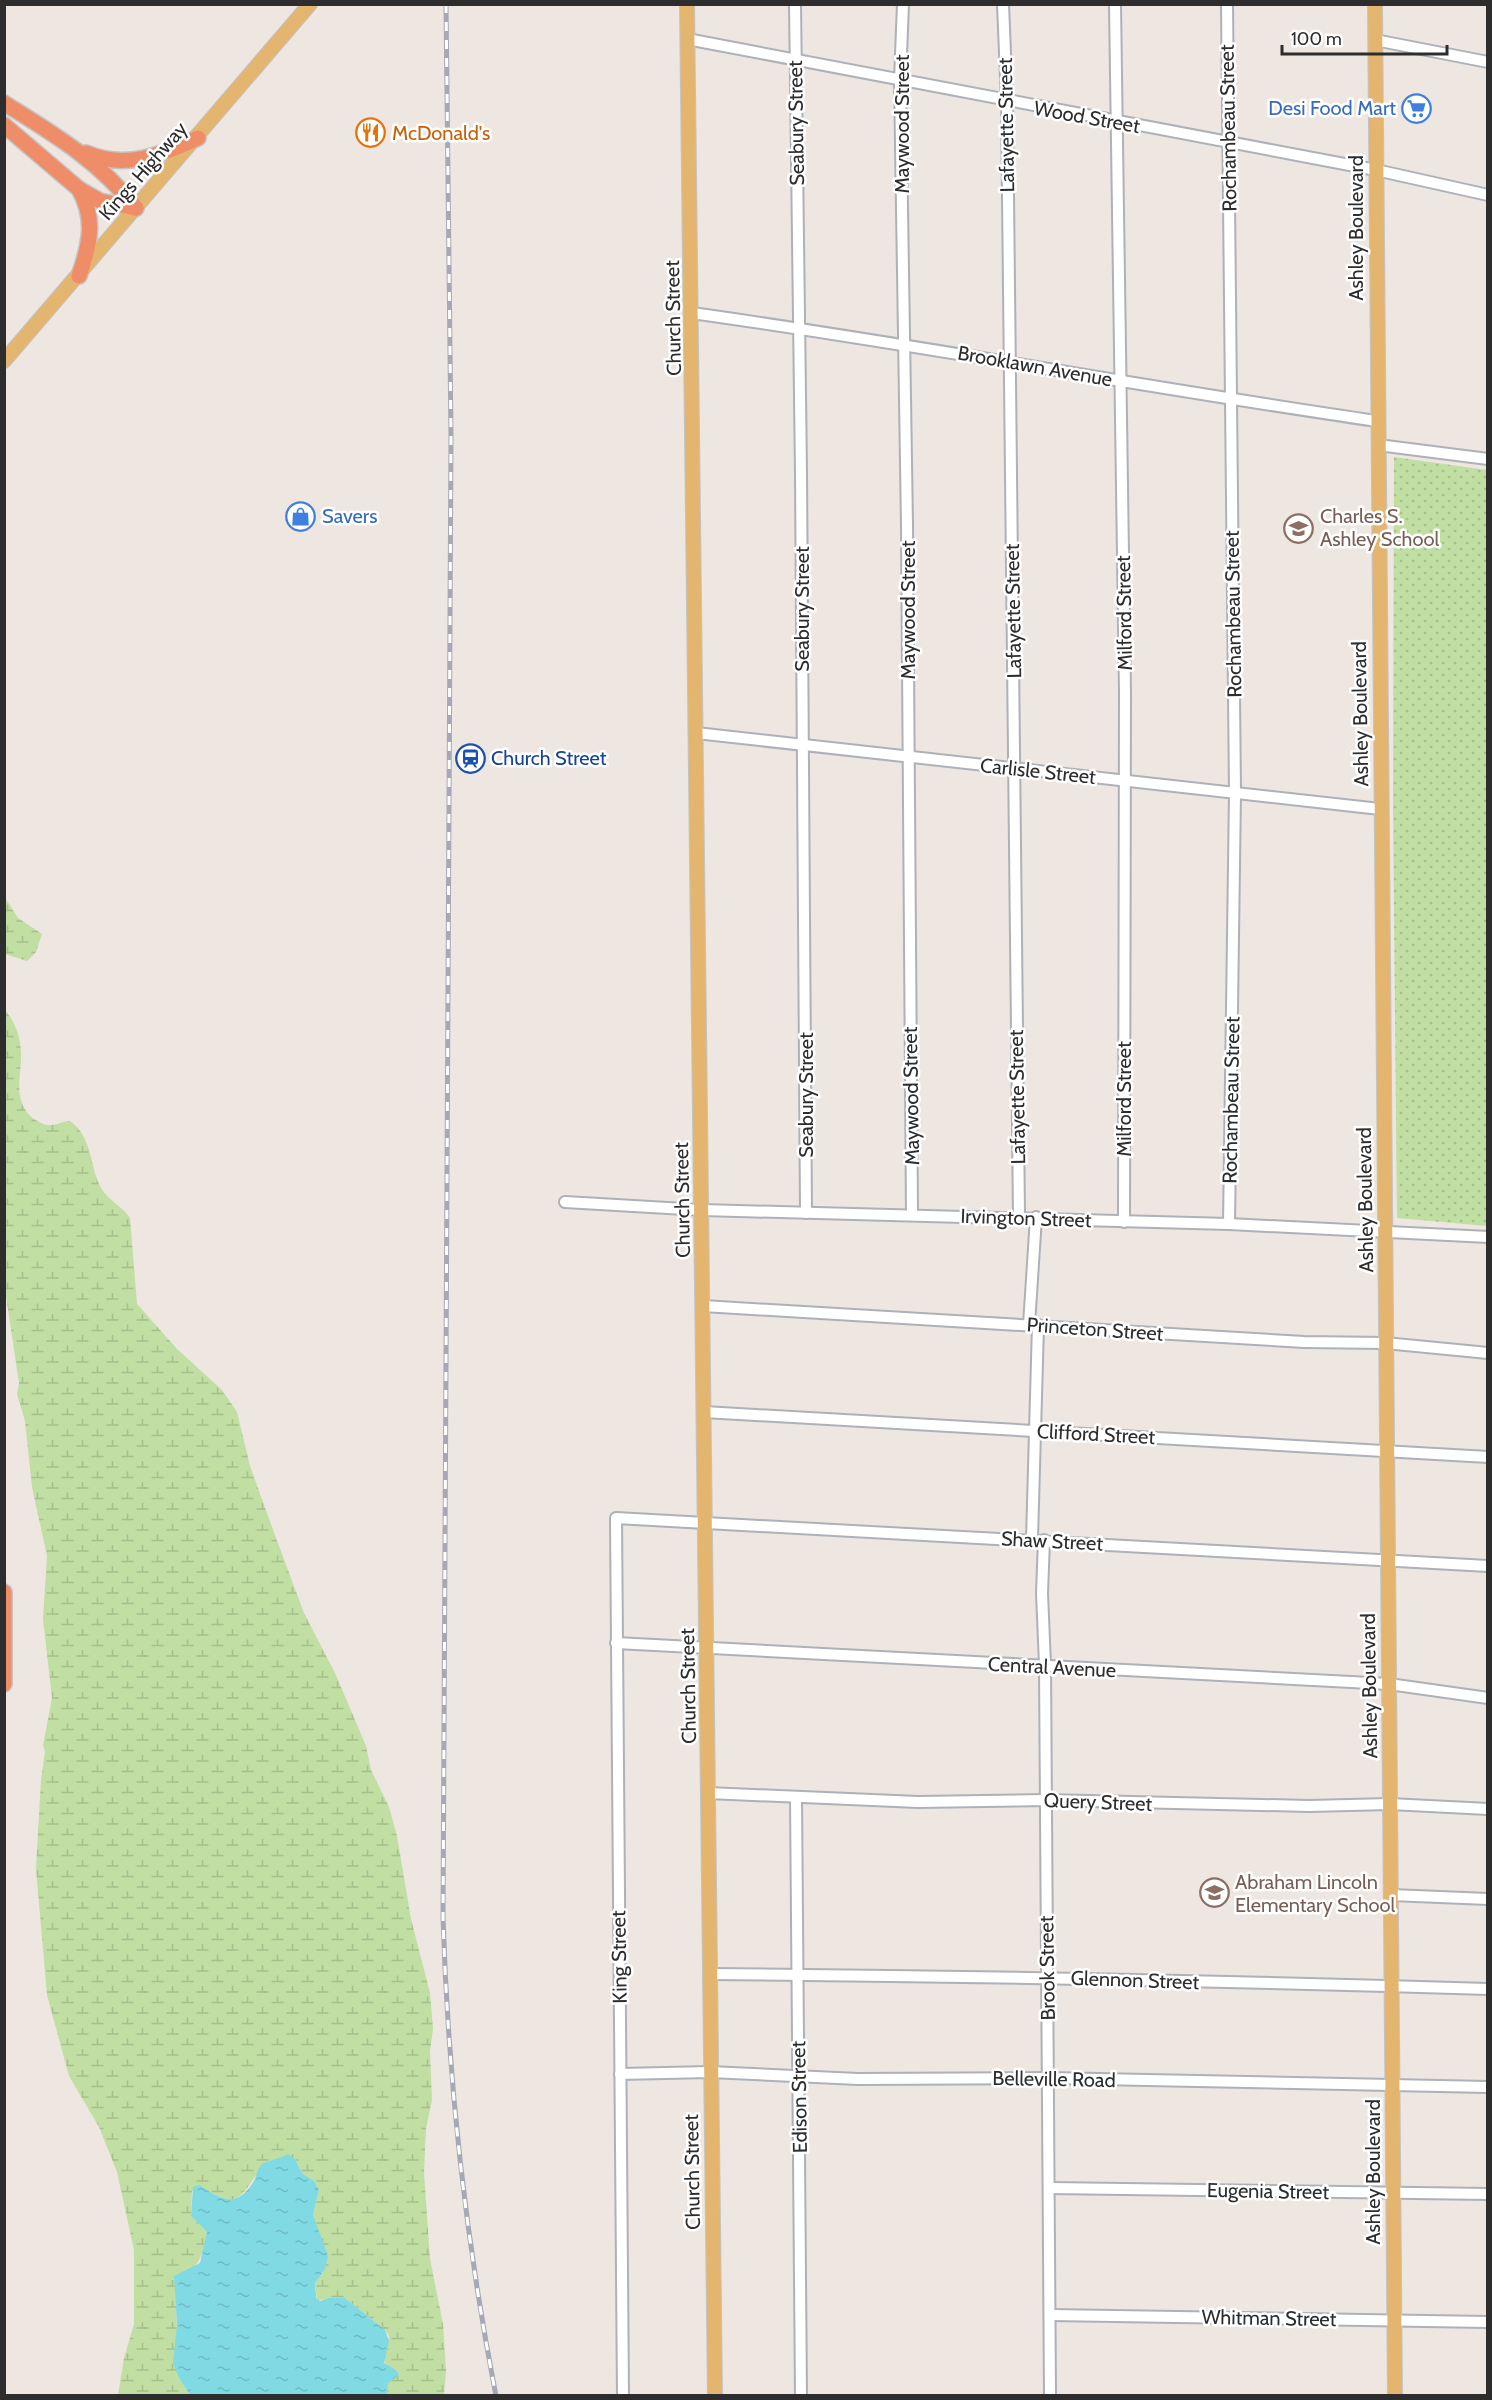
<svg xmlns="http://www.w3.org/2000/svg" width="1492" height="2400" viewBox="0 0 1492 2400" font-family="Cabin,sans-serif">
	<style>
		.grass { fill: url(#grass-dots) }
		.wetland { fill: url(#wetland-marsh) }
		.water { fill: url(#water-ripples) }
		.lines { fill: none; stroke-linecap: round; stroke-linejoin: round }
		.minor-casing { stroke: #adb1b8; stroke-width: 14 }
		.major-casing { stroke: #c4c4c4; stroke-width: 16 }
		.highway-casing { stroke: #c4c4c4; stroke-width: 18 }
		.minor { stroke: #fff; stroke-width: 10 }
		.major { stroke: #e4b56e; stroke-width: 14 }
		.highway { stroke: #f08d69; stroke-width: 15 }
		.rail-casing { stroke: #a4a9b5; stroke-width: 5 }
		.rail { stroke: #fff; stroke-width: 3; stroke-dasharray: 9; stroke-linecap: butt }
		.labels { text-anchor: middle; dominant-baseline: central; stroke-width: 5; stroke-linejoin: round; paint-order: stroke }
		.shop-label { font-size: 20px; fill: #366cbe; stroke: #fff; text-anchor: end }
		.street-label { font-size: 20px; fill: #2d2d2d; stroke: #fff }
		.food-label { font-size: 20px; fill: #c56008; stroke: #fff; text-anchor: start }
		.education-label { font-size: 20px; fill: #785e54; stroke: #fff; text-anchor: start }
		.transit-label { font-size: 20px; fill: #164399; stroke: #fff; text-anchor: start }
	</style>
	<defs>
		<pattern id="grass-dots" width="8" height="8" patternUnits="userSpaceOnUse" patternTransform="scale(1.5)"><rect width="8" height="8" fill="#c1dea3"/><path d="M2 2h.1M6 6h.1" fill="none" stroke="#a6bf8d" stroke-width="1.8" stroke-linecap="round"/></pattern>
		<pattern id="wetland-marsh" width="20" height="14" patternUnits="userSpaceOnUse" patternTransform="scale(1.5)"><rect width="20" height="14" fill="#c1dea3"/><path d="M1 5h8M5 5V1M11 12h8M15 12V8" fill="none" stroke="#a6bf8d"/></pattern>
		<pattern id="water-ripples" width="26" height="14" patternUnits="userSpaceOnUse" patternTransform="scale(1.5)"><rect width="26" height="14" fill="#7fdae4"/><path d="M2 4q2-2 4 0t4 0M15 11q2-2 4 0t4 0" fill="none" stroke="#6ebbc4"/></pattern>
	</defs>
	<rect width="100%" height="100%" fill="#ede6e1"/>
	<path class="grass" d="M1394 457 1487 470V1226L1397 1218 1393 807Z"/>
	<g class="wetland">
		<path d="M4 896 18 918 42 934 36 952 27 961 5 954Z"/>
		<path d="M4 1009C15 1021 20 1036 21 1052 22 1075 11 1102 34 1119 39 1122 45 1126 51 1125 58 1125 63 1121 70 1121 93 1137 89 1166 101 1188 109 1201 122 1206 130 1218L137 1304 177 1349 222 1390 237 1412 250 1466 276 1538 304 1613 335 1673 366 1746 371 1770 389 1807 397 1836 411 1919 430 1993 433 2029 430 2051 432 2100 426 2128 424 2173 430 2259 443 2324 446 2371 444 2395H387L388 2368C379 2358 389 2347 389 2336L385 2330 345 2298 317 2300 315 2283 325 2269 313 2215 319 2190 314 2181 302 2173 295 2159 268 2161C240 2189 245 2217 200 2185L192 2191 191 2216 207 2232C202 2262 198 2265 175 2285L179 2378 190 2395H118L124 2358 134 2324V2250L117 2172 99 2127 69 2076 47 1995 36 1869 41 1780 45 1752 43 1745 52 1698 43 1619 47 1556 32 1487 25 1421 17 1394 19 1383 5 1289Z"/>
	</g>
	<path class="water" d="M288 2154 295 2159 302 2173 314 2181 319 2190 313 2215 328 2256 325 2269 315 2283 316 2298 320 2301 329 2298H345L385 2330 389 2341 384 2363 396 2370 399 2375 388 2383 387 2395H190L179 2378 173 2363 177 2325 174 2276 200 2263 207 2232 191 2216 193 2187 200 2185C221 2200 237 2209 254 2181 257 2175 257 2169 262 2164 264 2162 281 2158 288 2154Z"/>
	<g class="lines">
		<defs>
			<g id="minor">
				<path d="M795 4 801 473 806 1213"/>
				<path d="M903 4 900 80 907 526 912 1215"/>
				<path d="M1003 4 1007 102 1019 1217"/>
				<path d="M1115 4 1125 693 1124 1222"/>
				<path d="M1227 4 1235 793 1229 1224"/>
				<path d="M687 39 1376 170 1488 195"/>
				<path d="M1375 40 1488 62"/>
				<path d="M692 313C921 345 1148 388 1377 421"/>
				<path d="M1378 445 1488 459"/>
				<path d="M696 733 1380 809"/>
				<path d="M565 1202 702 1210 1229 1224 1488 1237"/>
				<path d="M703 1306 1304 1342 1385 1343 1488 1353"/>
				<path d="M1029 1325 1036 1217"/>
				<path d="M704 1412 1488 1457"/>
				<path d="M1032 1539 1038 1325"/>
				<path d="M1044 1540 1042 1593 1045 1665 1050 2396"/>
				<path d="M616 1643 1389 1684 1488 1698"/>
				<path d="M708 1793 918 1802 1045 1800 1309 1806 1390 1804 1488 1809"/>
				<path d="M796 1798 801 2396"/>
				<path d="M1391 1895 1488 1899"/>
				<path d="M710 1974C969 1976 1228 1981 1488 1989"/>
				<path d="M620 2074 710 2072 858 2079 1048 2078 1488 2087"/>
				<path d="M1049 2188 1488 2194"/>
				<path d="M1050 2315 1488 2322"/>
				<path d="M623 2396 616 1518 1488 1566"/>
			</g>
			<g id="major">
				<path d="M687 4 715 2396"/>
				<path d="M1375 4 1395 2396"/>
				<path d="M4 361 310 4"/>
			</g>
			<g id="highway">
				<path d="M4 103C55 135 98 160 136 208"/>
				<path d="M4 125 79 189 100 201 136 208"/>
				<path d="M86 153C126 170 161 155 198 138"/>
				<path d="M79 189C96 219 90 244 79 276"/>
				<path d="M4 1592V1684"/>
			</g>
		</defs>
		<use href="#minor" class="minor-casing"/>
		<use href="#major" class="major-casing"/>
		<use href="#highway" class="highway-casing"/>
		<use href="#minor" class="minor"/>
		<use href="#major" class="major"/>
		<use href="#highway" class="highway"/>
		<defs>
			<path id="rail" d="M446 4 451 436 443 1917C448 2078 465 2237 496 2396"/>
		</defs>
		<use href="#rail" class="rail-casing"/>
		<use href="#rail" class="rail"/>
	</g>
	<defs>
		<symbol id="supermarket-ring" viewBox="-11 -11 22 22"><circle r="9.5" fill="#fff" stroke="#3f7fe0" stroke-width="1.5"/><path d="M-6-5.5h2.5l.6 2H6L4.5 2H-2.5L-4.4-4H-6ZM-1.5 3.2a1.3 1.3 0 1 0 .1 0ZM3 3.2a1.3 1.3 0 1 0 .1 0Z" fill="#3f7fe0"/></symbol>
		<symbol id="restaurant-ring" viewBox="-11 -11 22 22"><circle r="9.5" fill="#fff" stroke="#e8710a" stroke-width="1.5"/><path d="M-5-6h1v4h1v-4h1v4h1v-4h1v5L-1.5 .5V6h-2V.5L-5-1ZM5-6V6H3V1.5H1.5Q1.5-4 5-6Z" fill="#e8710a"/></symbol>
		<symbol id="shop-ring" viewBox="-11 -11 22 22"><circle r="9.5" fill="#fff" stroke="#3f7fe0" stroke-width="1.5"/><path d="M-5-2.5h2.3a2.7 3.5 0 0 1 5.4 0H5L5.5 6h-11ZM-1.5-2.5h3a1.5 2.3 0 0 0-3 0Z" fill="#3f7fe0"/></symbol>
		<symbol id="school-ring" viewBox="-11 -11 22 22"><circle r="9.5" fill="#fff" stroke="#8d6e63" stroke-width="1.5"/><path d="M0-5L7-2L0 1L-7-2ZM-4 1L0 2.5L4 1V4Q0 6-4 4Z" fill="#8d6e63"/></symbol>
		<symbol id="station-ring" viewBox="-11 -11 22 22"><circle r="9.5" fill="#fff" stroke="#1a4fb4" stroke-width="1.5"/><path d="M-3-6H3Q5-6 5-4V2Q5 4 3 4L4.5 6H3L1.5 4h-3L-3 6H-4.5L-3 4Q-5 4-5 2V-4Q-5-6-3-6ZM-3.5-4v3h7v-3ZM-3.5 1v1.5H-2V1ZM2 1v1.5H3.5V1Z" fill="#1a4fb4"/></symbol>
	</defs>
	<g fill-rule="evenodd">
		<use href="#supermarket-ring" x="1400" y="92" width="33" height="33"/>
		<use href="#restaurant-ring" x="354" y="116" width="33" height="33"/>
		<use href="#shop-ring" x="284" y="500" width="33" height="33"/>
		<use href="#school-ring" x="1282" y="512" width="33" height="33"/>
		<use href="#station-ring" x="454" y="742" width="33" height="33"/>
		<use href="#school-ring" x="1198" y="1876" width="33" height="33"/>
	</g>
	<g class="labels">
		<g class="shop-label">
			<text x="1396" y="108">Desi Food Mart</text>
			<text x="322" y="516" text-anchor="start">Savers</text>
		</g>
		<g class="street-label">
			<text transform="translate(1087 117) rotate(10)">Wood Street</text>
			<text transform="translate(796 123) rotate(-91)">Seabury Street</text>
			<text transform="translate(902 124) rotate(-90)">Maywood Street</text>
			<text transform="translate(1006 125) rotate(-91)">Lafayette Street</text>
			<text transform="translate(1228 128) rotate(-91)">Rochambeau Street</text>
			<text transform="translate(143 171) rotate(-49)">Kings Highway</text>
			<text transform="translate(1356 228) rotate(-90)">Ashley Boulevard</text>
			<text transform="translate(673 318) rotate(-91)">Church Street</text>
			<text transform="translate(1035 366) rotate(10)">Brooklawn Avenue</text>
			<text transform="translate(802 609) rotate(-90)">Seabury Street</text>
			<text transform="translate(908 610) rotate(-90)">Maywood Street</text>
			<text transform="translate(1013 611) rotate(-91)">Lafayette Street</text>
			<text transform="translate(1124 613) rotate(-91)">Milford Street</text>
			<text transform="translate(1233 614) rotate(-91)">Rochambeau Street</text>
			<text transform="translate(1360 714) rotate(-91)">Ashley Boulevard</text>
			<text transform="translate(1038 771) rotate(6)">Carlisle Street</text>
			<text transform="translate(806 1095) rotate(-90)">Seabury Street</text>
			<text transform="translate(911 1096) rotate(-91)">Maywood Street</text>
			<text transform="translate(1017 1097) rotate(-91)">Lafayette Street</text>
			<text transform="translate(1124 1099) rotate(-90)">Milford Street</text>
			<text transform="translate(1231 1100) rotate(-89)">Rochambeau Street</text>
			<text transform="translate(682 1200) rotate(-91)">Church Street</text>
			<text transform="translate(1365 1200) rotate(-91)">Ashley Boulevard</text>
			<text transform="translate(1026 1218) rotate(2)">Irvington Street</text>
			<text transform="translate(1095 1329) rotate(4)">Princeton Street</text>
			<text transform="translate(1096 1434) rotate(3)">Clifford Street</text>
			<text transform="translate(1052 1541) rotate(3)">Shaw Street</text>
			<text transform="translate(1052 1667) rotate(3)">Central Avenue</text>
			<text transform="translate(688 1686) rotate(-91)">Church Street</text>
			<text transform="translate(1369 1686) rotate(-91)">Ashley Boulevard</text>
			<text transform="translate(1098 1802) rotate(2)">Query Street</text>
			<text transform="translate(619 1957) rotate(-91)">King Street</text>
			<text transform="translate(1047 1968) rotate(-91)">Brook Street</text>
			<text transform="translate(1135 1980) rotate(2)">Glennon Street</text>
			<text transform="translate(1054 2079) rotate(1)">Belleville Road</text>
			<text transform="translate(799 2097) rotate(-91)">Edison Street</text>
			<text transform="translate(692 2172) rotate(-91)">Church Street</text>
			<text transform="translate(1373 2172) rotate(-90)">Ashley Boulevard</text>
			<text transform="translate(1268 2191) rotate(1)">Eugenia Street</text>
			<text transform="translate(1269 2318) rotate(1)">Whitman Street</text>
		</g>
		<g class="food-label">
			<text x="392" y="133">McDonald's</text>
		</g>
		<g class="education-label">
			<text x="1320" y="516">Charles S.<tspan x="1320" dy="23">Ashley School</tspan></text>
			<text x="1235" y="1882">Abraham Lincoln<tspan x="1235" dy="23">Elementary School</tspan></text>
		</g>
		<g class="transit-label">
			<text x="491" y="758">Church Street</text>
		</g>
	</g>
	<rect width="1492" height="2400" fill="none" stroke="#2d2d2d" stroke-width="12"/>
	<path d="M1282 45v9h165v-9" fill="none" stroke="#2d2d2d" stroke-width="3"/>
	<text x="1291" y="45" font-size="18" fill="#2d2d2d" stroke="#ffffff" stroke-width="4.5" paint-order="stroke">100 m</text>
</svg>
